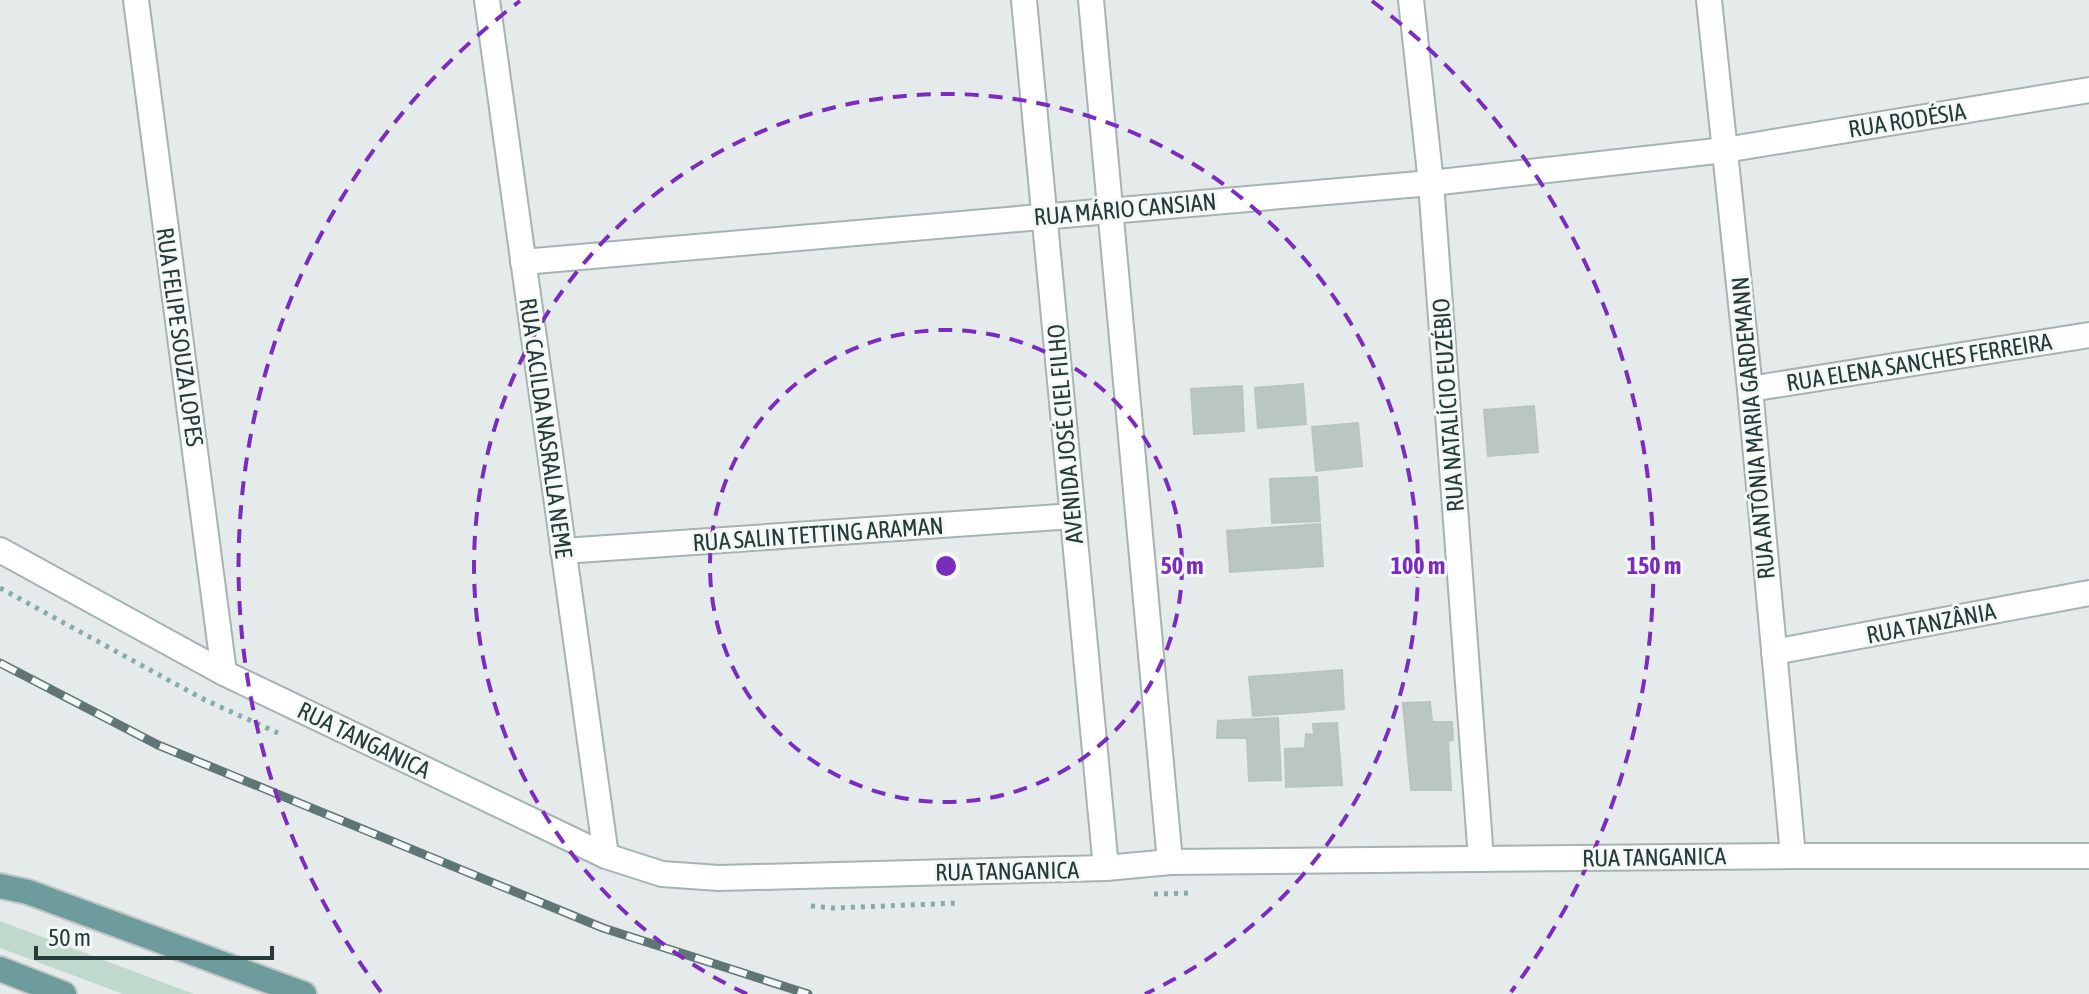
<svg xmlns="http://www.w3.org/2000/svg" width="2089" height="994" viewBox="0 0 2089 994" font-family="'Asap Condensed',sans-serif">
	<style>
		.green { fill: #bfdacd }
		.building { fill: #b9c6c3; stroke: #b7c4c2; stroke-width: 2 }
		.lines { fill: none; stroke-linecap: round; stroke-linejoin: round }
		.minor-casing { stroke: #a7b3b2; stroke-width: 28 }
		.major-casing { stroke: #c2c8c8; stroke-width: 28 }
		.path { stroke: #88aba9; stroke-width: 5; stroke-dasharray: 4 6; stroke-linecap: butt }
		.minor { stroke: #fff; stroke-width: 24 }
		.major { stroke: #6e9b9b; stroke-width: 24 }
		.rail-casing { stroke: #607676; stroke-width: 9 }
		.rail { stroke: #f4f8f7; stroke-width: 6; stroke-dasharray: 18; stroke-linecap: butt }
		.ring { fill: none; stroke: #7b2cbf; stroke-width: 4; stroke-dasharray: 14 10 }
		.labels { text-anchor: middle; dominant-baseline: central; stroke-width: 6; stroke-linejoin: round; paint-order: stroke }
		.street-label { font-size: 24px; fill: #253b3a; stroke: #f4f8f7 }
		.centre { fill: #7b2cbf; stroke: #f4f8f7; stroke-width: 4 }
		.ring-label { font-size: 24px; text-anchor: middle; font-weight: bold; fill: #7b2cbf; stroke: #f4f8f7; stroke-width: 6; stroke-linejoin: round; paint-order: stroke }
	</style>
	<rect width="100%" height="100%" fill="#e4ebea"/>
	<path class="green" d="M0 921 194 994H123L0 948Z"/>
	<g class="building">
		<path d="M1303 384 1306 424 1258 428 1255 388Z"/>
		<path d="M1242 386 1244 431 1194 434 1191 389Z"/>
		<path d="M1534 406 1538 452 1488 456 1484 410Z"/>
		<path d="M1358 423 1362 466 1316 471 1312 427Z"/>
		<path d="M1317 477 1320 521 1272 523 1270 479Z"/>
		<path d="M1320 524 1323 566 1230 572 1227 531Z"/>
		<path d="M1342 670 1344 709 1253 716 1249 677Z"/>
		<path d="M1430 702 1432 722H1452L1453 740 1448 741 1451 790H1411L1403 703Z"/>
		<path d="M1278 718 1281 780 1249 781 1247 738H1217L1218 721Z"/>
		<path d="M1337 723 1342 785 1286 787 1285 749 1305 748 1306 734 1314 735 1313 724Z"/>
	</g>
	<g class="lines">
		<defs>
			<g id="minor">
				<path d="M136 0 224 673"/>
				<path d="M487 0 606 856"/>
				<path d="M1024 0 1106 868"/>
				<path d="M1091 0 1170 862"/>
				<path d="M1411 0 1431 183 1481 859"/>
				<path d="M1709 0 1750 389 1793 856"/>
				<path d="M523 262 1431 183 1725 150 2089 90"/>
				<path d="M1750 389 2089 335"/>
				<path d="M0 550 224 673 606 856 662 874 719 878 1106 868 1170 862 1793 856H2089"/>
				<path d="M563 551 1073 516"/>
				<path d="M1774 652 2089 593"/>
			</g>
			<g id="major">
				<path d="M0 886 28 892 304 994"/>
				<path d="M0 969 64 994"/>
			</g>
		</defs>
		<use href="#minor" class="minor-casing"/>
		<use href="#major" class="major-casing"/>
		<g class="path">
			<path d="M0 588 205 700 278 733"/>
			<path d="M1154 894 1192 893"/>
			<path d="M811 906 834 908 960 903"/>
		</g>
		<use href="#minor" class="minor"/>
		<use href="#major" class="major"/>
		<defs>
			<path id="rail" d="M0 663 158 745 603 928 808 994"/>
		</defs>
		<use href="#rail" class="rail-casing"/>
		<use href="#rail" class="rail"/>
	</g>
	<g class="ring">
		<circle cx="946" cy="566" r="236"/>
		<path d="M747 994A472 472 0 1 1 1145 994"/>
		<path d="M381 992A708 708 0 0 1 520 1M1372 1A708 708 0 0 1 1511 992"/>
	</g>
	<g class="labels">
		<g class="street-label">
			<text transform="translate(1907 120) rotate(-9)">RUA RODÉSIA</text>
			<text transform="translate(1125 209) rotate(-5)">RUA MÁRIO CANSIAN</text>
			<text transform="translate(180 337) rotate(82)">RUA FELIPE SOUZA LOPES</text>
			<text transform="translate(1919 362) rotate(-9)">RUA ELENA SANCHES FERREIRA</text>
			<text transform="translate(1448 405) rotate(-94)">RUA NATALÍCIO EUZÉBIO</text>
			<text transform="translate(546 428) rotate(82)">RUA CACILDA NASRALLA NEME</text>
			<text transform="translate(1753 428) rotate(-95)">RUA ANTÔNIA MARIA GARDEMANN</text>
			<text transform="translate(1065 434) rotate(-95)">AVENIDA JOSÉ CIEL FILHO</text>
			<text transform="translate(818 534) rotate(-4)">RUA SALIN TETTING ARAMAN</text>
			<text transform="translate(1931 623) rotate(-11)">RUA TANZÂNIA</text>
			<text transform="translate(364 740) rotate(26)">RUA TANGANICA</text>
			<text transform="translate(1654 857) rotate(-1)">RUA TANGANICA</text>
			<text transform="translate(1007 871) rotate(-1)">RUA TANGANICA</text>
		</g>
	</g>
	<circle cx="946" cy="566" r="12" class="centre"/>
	<g class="ring-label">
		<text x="1182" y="574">50 m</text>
		<text x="1418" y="574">100 m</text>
		<text x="1654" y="574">150 m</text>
	</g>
	<path d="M36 946v12h236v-12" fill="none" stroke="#253b3a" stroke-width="4"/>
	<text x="48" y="946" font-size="24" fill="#253b3a" stroke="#f4f8f7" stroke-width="6" paint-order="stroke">50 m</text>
</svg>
